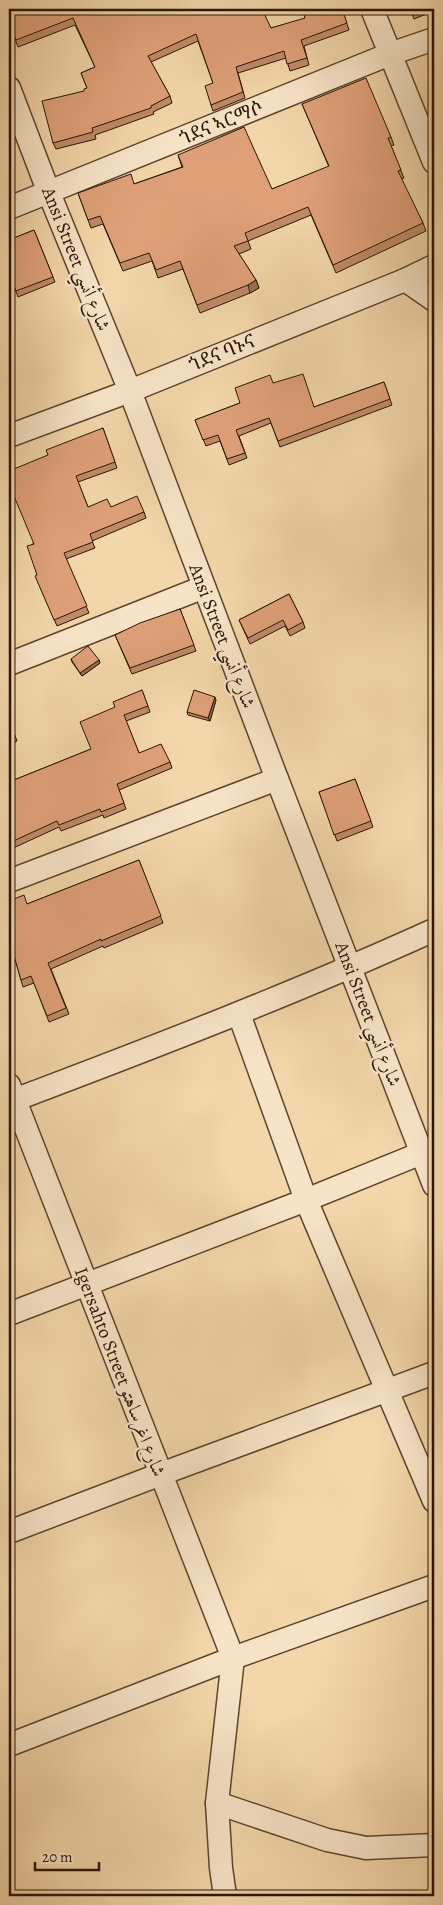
<svg xmlns="http://www.w3.org/2000/svg" width="443" height="1905" viewBox="0 0 443 1905" font-family="Alegreya,Amiri,'Noto Serif Ethiopic',serif">
	<style>
		.lines { fill: none; stroke-linecap: round; stroke-linejoin: round }
		.street-casing { stroke: #5d442d; stroke-width: 25 }
		.street { stroke: #f7e4c7; stroke-width: 22 }
		.wall { fill: #c08a67; stroke: #2b1404 }
		.shaded-wall { fill: #9c7054; stroke: #2b1404 }
		.building { fill: #dfa078; stroke: #2b1404 }
		.labels { text-anchor: middle; dominant-baseline: central; stroke-width: 4.5; stroke-linejoin: round; paint-order: stroke }
		.street-label { font-size: 19px; fill: #2b1404; stroke: #f7e4c7 }
	</style>
	<rect width="100%" height="100%" fill="#f3d6a9"/>
	<filter id="stains"><feTurbulence type="fractalNoise" baseFrequency=".004" numOctaves="4"/><feColorMatrix values="0 0 0 0 .2 0 0 0 0 .09 0 0 0 0 .02 0 0 0 .5 -.17"/></filter>
	<radialGradient id="worn" r=".72"><stop offset=".6" stop-color="#630" stop-opacity="0"/><stop offset="1" stop-color="#630" stop-opacity=".3"/></radialGradient>
	<g class="lines">
		<defs>
			<g id="street">
				<path d="M372 9 434 162"/>
				<path d="M9 88 49 193 130 391 277 779 434 1185"/>
				<path d="M9 208 390 54 434 39"/>
				<path d="M405 280 434 300"/>
				<path d="M9 436 130 391 405 280 434 266"/>
				<path d="M9 664 204 587"/>
				<path d="M9 881 277 779"/>
				<path d="M239 1014 306 1200 434 1501"/>
				<path d="M9 1085 233 1658 217 1803 221 1868 225 1896"/>
				<path d="M9 1102C152 1048 295 993 434 930"/>
				<path d="M9 1314 306 1200 434 1148"/>
				<path d="M9 1532 161 1474 434 1373"/>
				<path d="M9 1745 233 1658 434 1586"/>
				<path d="M217 1803 327 1840 366 1848 434 1845"/>
			</g>
		</defs>
		<use href="#street" class="street-casing"/>
		<use href="#street" class="street"/>
	</g>
	<g class="wall">
		<path d="M9 9 271 28 342 9 349 30 304 46 309 65 290 71 286 58 238 73 245 98 213 111 211 105 213 83 198 41 151 62 170 96 172 103 153 112 154 114 95 135 96 139 56 149 53 143 84 91 87 88 81 73 95 67 75 25 18 47 9 23Z"/>
		<path d="M410 9H434V11L414 19Z"/>
		<path d="M302 104 391 137 394 145 391 146 404 178 401 179 423 223 426 231 336 273 311 215 248 241 251 249 239 254 256 280 259 288 250 293 200 313 183 269 158 278 152 261 123 271 103 224 91 228 78 193 134 184 182 167 178 155 272 189 329 167Z"/>
		<path d="M34 230 55 282 18 297 15 289 9 292V240Z"/>
		<path d="M384 382 392 405 280 447 271 423 239 436 247 458 229 465 220 441 206 446 195 420 240 403 273 383 314 407Z"/>
		<path d="M103 428 117 468 78 482 88 507H111L144 512 146 518 92 541 95 548 66 559 89 613 57 626 38 582 33 544 48 455Z"/>
		<path d="M289 594 303 622 305 628 290 636 285 626 250 644 239 620Z"/>
		<path d="M180 609 196 651 132 674 115 635Z"/>
		<path d="M71 659 99 660 100 663 82 676 72 662Z"/>
		<path d="M142 690 150 712 126 721 139 753 170 762 172 768 119 790 126 809 104 818 103 815 61 831 59 827 9 850V782L91 749 115 707Z"/>
		<path d="M216 700 210 721 188 715 187 712Z"/>
		<path d="M9 719 17 741 9 744Z"/>
		<path d="M355 779 373 827 337 841 319 792Z"/>
		<path d="M9 854 12 862 9 863Z"/>
		<path d="M139 860 163 923 104 948 103 946 51 969 69 1014 49 1022 34 983 23 987 21 980 10 942H9V901L27 904Z"/>
		<path d="M9 1179 14 1194 9 1196Z"/>
	</g>
	<g class="shaded-wall">
		<path d="M256 280 259 288 250 293 248 285Z"/>
		<path d="M99 660 100 663 82 676 80 673Z"/>
		<path d="M215 697 216 700 210 721 208 718Z"/>
	</g>
	<g class="building">
		<path d="M9 9H262L271 28 305 18 302 9H342L347 23 301 40 307 58 287 64 284 51 236 67 243 92 211 105 205 86 213 83 196 34 148 56 170 96 151 106V108L92 128 93 132 53 143 42 101 84 91V89L87 88 81 73 95 67 73 18 16 40 9 22Z"/>
		<path d="M410 9H419L411 12Z"/>
		<path d="M366 78 391 137 388 138 401 170 398 171 423 223 333 265 308 207 245 233 248 241 234 246 256 280 248 285 197 305 180 261 156 270 149 253 120 263 100 216 88 220 78 193 131 174 134 184 183 167 178 155 244 127 272 189 329 166 302 104Z"/>
		<path d="M34 230 53 277 16 291 13 283 9 285V240Z"/>
		<path d="M303 374 314 407 384 382 390 399 278 441 269 418 236 430 245 453 227 459 218 435 203 440 195 420 240 403 235 388 270 375 273 383Z"/>
		<path d="M103 428 115 462 76 476 88 507 107 499 111 507 137 496 144 512 90 534 93 542 64 553 87 606 54 620 35 576 37 575 27 546 34 544 9 484V471L48 455 46 450Z"/>
		<path d="M289 594 303 622 288 630 283 620 248 638 239 620Z"/>
		<path d="M180 609 194 645 130 668 115 635 140 623Z"/>
		<path d="M88 646 99 660 80 673 71 659Z"/>
		<path d="M142 690 148 706 124 715 139 753 161 744 170 762 117 784 124 803 101 812 100 809 59 825 57 821 9 843V782L91 749 80 722 115 707 113 702Z"/>
		<path d="M194 690 215 697 208 718 187 712Z"/>
		<path d="M9 719 14 733 9 735Z"/>
		<path d="M355 779 371 821 334 835 319 792Z"/>
		<path d="M139 860 161 916 101 941V939L48 963 66 1008 47 1016 31 976 21 980 9 938V901L24 895 27 904Z"/>
		<path d="M9 1179 12 1189 9 1190Z"/>
	</g>
	<g class="labels">
		<g class="street-label">
			<text transform="translate(221 123) rotate(-22)">ጎደና ኣርማሶ</text>
			<text transform="translate(76 259) rotate(68)">Ansi Street شارع أنسي</text>
			<text transform="translate(222 353) rotate(-22)">ጎደና ባኑና</text>
			<text transform="translate(222 636) rotate(69)">Ansi Street شارع أنسي</text>
			<text transform="translate(368 1014) rotate(69)">Ansi Street شارع أنسي</text>
			<text transform="translate(120 1372) rotate(69)">Igersahto Street شارع اغرساهتو</text>
		</g>
	</g>
	<rect width="443" height="1905" fill="none" stroke="#f3d6a9" stroke-width="30"/>
	<rect x="10" y="10" width="423" height="1885" fill="none" stroke="#2b1404" stroke-width="2.5"/>
	<rect x="15" y="15" width="413" height="1875" fill="none" stroke="#2b1404"/>
	<path d="M35 1862v8h64v-8" fill="none" stroke="#2b1404" stroke-width="2.5"/>
	<text x="42" y="1862" font-size="15" fill="#2b1404" stroke="#f7e4c7" stroke-width="4" paint-order="stroke">20 m</text>
	<rect width="100%" height="100%" filter="url(#stains)"/>
	<rect width="100%" height="100%" fill="url(#worn)"/>
</svg>
